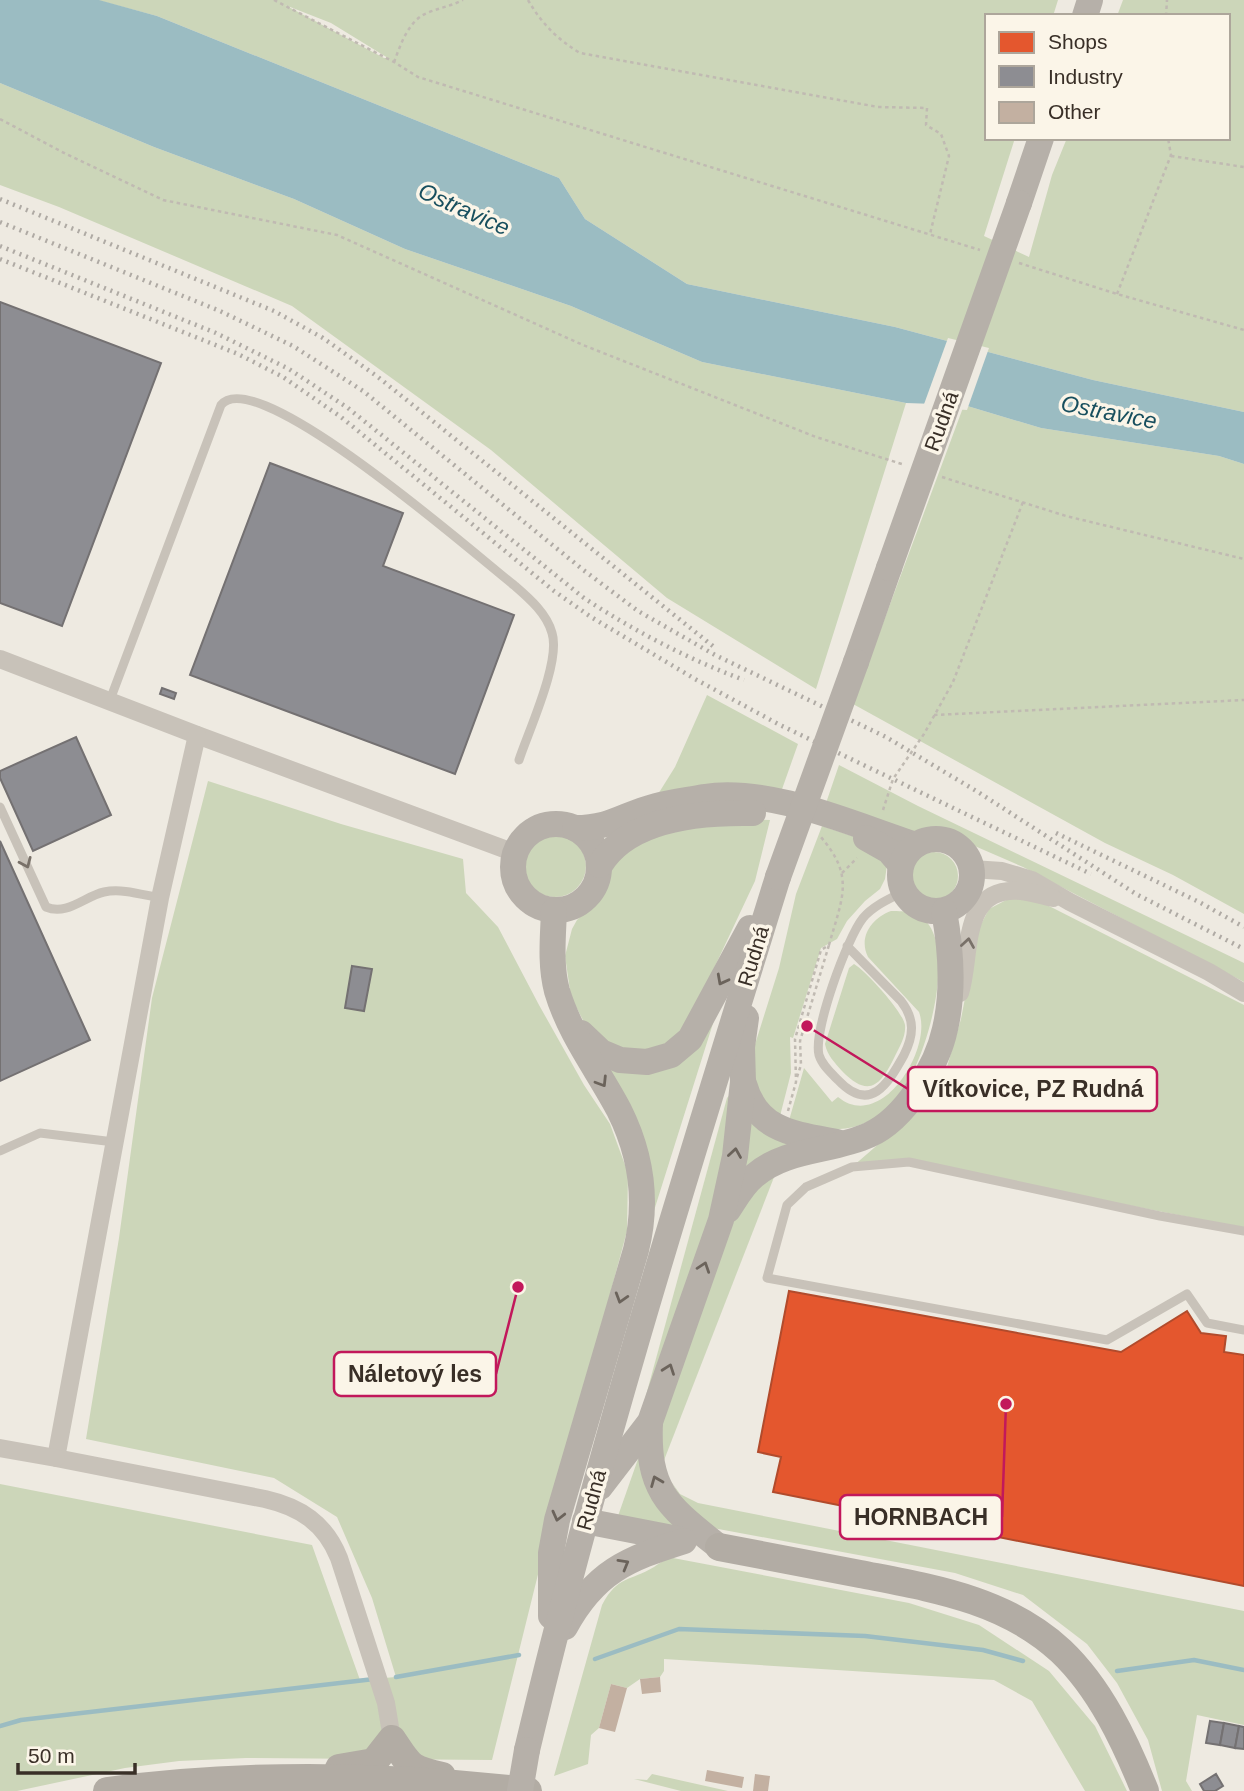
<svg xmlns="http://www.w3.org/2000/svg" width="1244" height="1791" viewBox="0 0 1244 1791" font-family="Helvetica,sans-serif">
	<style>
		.green { fill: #ccd6b9; fill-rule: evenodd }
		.water { fill: #9bbcc2 }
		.pier { fill: #eeeae1 }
		.shops { fill: #e4572e; stroke: #b14b2c; stroke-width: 2 }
		.industry { fill: #8d8d92; stroke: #747172; stroke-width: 2 }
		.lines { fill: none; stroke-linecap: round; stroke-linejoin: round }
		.stream { stroke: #9bbcc2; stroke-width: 4.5 }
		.building { fill: #c3b0a1 }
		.path { stroke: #c0bab2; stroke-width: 2.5; stroke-dasharray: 3.5 3.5; stroke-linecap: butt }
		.service { stroke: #c8c2b9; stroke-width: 9 }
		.minor { stroke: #c8c2b9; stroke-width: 18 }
		.primary { stroke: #b6b0a9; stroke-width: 26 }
		.trunk { stroke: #b2aca4; stroke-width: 28 }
		.rail { stroke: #afaaa4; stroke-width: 4.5; stroke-dasharray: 2 5; stroke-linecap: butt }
		.primary-bridge { stroke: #b6b0a9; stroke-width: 26 }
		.oneway { stroke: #797169 }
		.oneway2 { stroke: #6b635b }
		.labels { text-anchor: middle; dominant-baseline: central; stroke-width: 7; stroke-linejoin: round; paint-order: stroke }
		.street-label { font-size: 21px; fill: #392f27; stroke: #fbf5e8 }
		.water-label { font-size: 23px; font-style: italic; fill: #184f5e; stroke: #fbf5e8 }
		.leader { fill: none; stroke: #c2185b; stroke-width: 2.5 }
		.callout-dot { fill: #c2185b; stroke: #fbf5e8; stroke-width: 2.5 }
		.callout { fill: #fbf5e8; stroke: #c2185b; stroke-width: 2.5 }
		.callout-label { font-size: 23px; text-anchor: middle; font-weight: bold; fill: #392f27 }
	</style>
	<rect width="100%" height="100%" fill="#eeeae1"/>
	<g class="green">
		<path d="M97 0H1058L1053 16H987V138H1015L984 236 1029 257 1052 175 1067 138H1228V16H1117L1123 0H1244V412L1093 380 895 327 687 284 585 219 559 178 157 16ZM285 5 331 23 388 58H384Z"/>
		<path d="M0 83 154 147 294 199 405 249 571 306 702 362 906 403 816 689 667 598 491 450 292 306 59 207 0 185Z"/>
		<path d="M964 405 1041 428 1219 456 1244 464V914L1173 875 1105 843 853 704Z"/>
		<path d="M707 695 798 744 781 792 655 799 675 767Z"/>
		<path d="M839 765 918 806 1244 963V982L1023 867 940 831H921L911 836 825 806Z"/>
		<path d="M208 781 341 824 463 859 466 893 498 927 539 1005 584 1085 610 1124 628 1173 627 1231 575 1425 492 1760 246 1758 179 1761 125 1768 17 1791H0V1484L312 1545 360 1680 396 1677 372 1598 337 1517 274 1478 86 1439 119 1238 152 998Z"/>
		<path d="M747 819 770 820 755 881 685 1030 657 1051 617 1049 584 1022 571 997 565 956 572 929 577 920 604 893 615 859 636 838Z"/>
		<path d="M822 826 870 842 887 865 885 879 880 889 865 901 847 921 837 939 821 948 793 1038 790 1037 791 1073 779 1120 754 1094 752 1054 779 968 796 894Z"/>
		<circle cx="555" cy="866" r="31"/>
		<circle cx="934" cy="876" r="24"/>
		<path d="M1010 898 1040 902 1051 907 1244 1005V1228L909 1162 852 1167 919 1109 947 1067 961 1019 978 930 989 909Z"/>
		<path d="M891 911C906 911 921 912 929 925 956 964 921 1083 886 1111 878 1117 866 1123 857 1126 835 1133 811 1127 788 1124L804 1068 832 1102 838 1097C882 1133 933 1048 919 1012L868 957C858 937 872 918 891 911Z"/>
		<path d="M854 964C866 971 903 1012 905 1025 906 1036 900 1046 895 1056 881 1085 869 1099 842 1071 835 1063 827 1055 825 1044L849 968Z"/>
		<path d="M715 1017 652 1217 595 1058 620 1069Z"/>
		<path d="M732 1092 724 1181 645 1399 727 1098Z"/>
		<path d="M748 1113 806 1144 742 1172Z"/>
		<path d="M776 1172 661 1468 658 1430 734 1216 748 1191Z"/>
		<path d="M638 1459 642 1462 681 1527 618 1516Z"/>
		<path d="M670 1480 680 1494 698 1503 1244 1611V1725L1197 1715 1186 1781 1192 1791H1162L1148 1740 1117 1683 1087 1644 1023 1595 955 1573 713 1528 692 1516Z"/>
		<path d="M673 1558 909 1603 979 1625 1049 1671 1095 1726 1127 1791H1085L1032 1701 994 1680 664 1659V1671L660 1677 640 1679 627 1688 611 1684 599 1728 591 1735 588 1764 554 1776 602 1605C618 1575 629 1582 654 1567 661 1562 664 1560 673 1558Z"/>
		<path d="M652 1774 728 1791H681L634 1779 647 1780Z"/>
	</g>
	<path class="water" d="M0 0H99L157 16 559 178 585 219 687 284 895 327 1093 380 1244 412V464L1219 456 1041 428 964 405 906 403 702 362 571 306 405 249 294 199 154 147 0 83Z"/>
	<path class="pier" d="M948 338 989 348 967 410 923 407Z"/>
	<path class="shops" d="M789 1291 1121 1352 1187 1311 1201 1333 1226 1336 1224 1352 1244 1355V1586L773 1492 781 1457 758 1452Z"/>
	<g class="industry">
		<path d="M0 302 161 363 62 626 0 603Z"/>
		<path d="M270 463 403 513 383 566 514 615 455 774 190 675Z"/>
		<path d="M162 688 176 693 174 699 160 694Z"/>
		<path d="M76 737 111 815 33 851 0 778V771Z"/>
		<path d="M0 841 90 1040 0 1081Z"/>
		<path d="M352 966 372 969 364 1011 345 1008Z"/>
		<path d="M1210 1721 1224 1723 1220 1745 1206 1743Z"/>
		<path d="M1224 1723 1239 1726 1235 1748 1220 1745Z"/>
		<path d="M1239 1726 1244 1727V1749L1235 1748Z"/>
		<path d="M1216 1774 1223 1786 1215 1791H1204L1200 1784Z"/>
	</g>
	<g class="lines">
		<g class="stream">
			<path d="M595 1659 679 1629 865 1636 983 1650 1023 1661"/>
			<path d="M1117 1671 1194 1660 1244 1670"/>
			<path d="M396 1677 519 1655"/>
			<path d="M0 1726 21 1720 374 1679"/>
		</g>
	</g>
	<g class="building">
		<path d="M660 1677 661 1692 642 1694 640 1679Z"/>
		<path d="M611 1684 627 1688 615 1732 599 1728Z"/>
		<path d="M707 1770 744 1777 742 1788 705 1781Z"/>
		<path d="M755 1774 770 1776 768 1791H753Z"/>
	</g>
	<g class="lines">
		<g class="path">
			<path d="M274 0 394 62 418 77 980 250"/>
			<path d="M528 0C542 24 557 39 580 53L878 107 927 108 926 125 941 134 949 156 930 234"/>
			<path d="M1166 16 1167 0"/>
			<path d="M394 62C401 44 408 21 427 13 439 8 451 6 463 0"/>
			<path d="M0 119 66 154 163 200 337 235 583 345 816 437 905 465"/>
			<path d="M1171 156 1244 167"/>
			<path d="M1019 263 1117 294 1244 330"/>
			<path d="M1117 294 1171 155 1168 138"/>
			<path d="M942 477 1066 516 1244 559"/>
			<path d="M934 715 1244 700"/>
			<path d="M883 810 893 779 924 734 953 682 1023 502"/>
			<path d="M842 873 857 858"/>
			<path d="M797 1077 801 1065 800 1041 829 945"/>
			<path d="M788 1111 796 1082 795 1039 821 950 829 945C842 898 856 876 819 835"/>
		</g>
		<g class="service">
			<path d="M110 700 221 405C256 361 479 558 515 586 530 599 547 614 552 633 561 661 529 730 519 760"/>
			<path d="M0 807 46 907C67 916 85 896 104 892 122 888 143 895 160 898"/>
			<path d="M847 946 901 1001C915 1019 914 1035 904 1055 888 1084 870 1114 838 1080 831 1073 822 1065 819 1055 813 1031 847 938 863 918 873 906 889 899 903 892"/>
			<path d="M0 1151 40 1133 114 1142"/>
			<path d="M1244 1231 1160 1216 909 1162 852 1167 806 1187 787 1205 767 1278 1107 1340 1187 1294 1207 1323 1244 1330"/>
		</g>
		<g class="minor">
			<path d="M0 659 197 735 515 853"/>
			<path d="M197 735 160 898 56 1458 265 1499C300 1507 325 1523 339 1558L386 1703 392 1739"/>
			<path d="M972 869 1002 871 1032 880 1070 902 1209 972 1244 993"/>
			<path d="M960 993C972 956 959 885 1021 891 1032 892 1042 896 1053 898"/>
			<path d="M0 1448 56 1458"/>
		</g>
		<g class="primary">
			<path d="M1085 16 1090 0"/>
			<path d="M1019 203 1041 138"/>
			<path d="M856 662 889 568"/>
			<circle cx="556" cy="867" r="43"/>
			<path d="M575 828C612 828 624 814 656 806 671 802 688 800 704 797 772 787 851 824 916 845"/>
			<path d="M866 838 889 851 901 865"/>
			<circle cx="936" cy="875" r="36"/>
			<path d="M600 865C629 817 703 812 753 813"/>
			<path d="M581 1033 601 1052 620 1060 647 1062 671 1055 690 1039 750 928"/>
			<path d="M744 1084C757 1131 794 1134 837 1142"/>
			<path d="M728 1210C736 1198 743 1185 754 1176 786 1148 832 1152 869 1135 905 1119 937 1066 945 1029 954 991 951 949 944 911"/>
			<path d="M650 1422C647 1492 668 1506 719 1547"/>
			<path d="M600 1487 650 1422 721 1220 735 1156 743 1082 742 1047 746 1018"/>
			<path d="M585 1521 683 1540"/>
			<path d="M551 1616V1553L557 1520 636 1250C648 1202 641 1154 619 1110 598 1070 570 1035 557 991 550 965 553 937 554 911"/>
			<path d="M565 1627C595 1572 627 1559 684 1541"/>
			<path d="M527 1750C597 1455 688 1167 778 877"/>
		</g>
		<g class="trunk">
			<path d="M719 1547C766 1556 813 1565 860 1574 931 1588 1005 1599 1061 1651 1100 1688 1125 1741 1145 1791"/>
			<path d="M339 1768 374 1762 392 1739C410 1766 409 1769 442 1776"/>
			<path d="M107 1791C247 1772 388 1775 528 1791"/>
		</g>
		<g class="rail">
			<path d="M0 199 274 311 323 338 378 377 714 647"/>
			<path d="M0 222 220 311 293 346 363 391 582 569 638 611 715 655 886 737 978 792 1136 894 1244 949"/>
			<path d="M0 246 216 333 289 369 348 408 584 598C634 631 688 659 744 680"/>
			<path d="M0 259 238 354 283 377 341 417 554 591 591 617 695 679 780 725 1091 874"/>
			<path d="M1056 833 1199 902 1244 927"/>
		</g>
		<g class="primary-bridge">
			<path d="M889 568 1019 203"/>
			<path d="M778 877 856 662"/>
			<path d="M520 1791 527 1750"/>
		</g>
	</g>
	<defs><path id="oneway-chevron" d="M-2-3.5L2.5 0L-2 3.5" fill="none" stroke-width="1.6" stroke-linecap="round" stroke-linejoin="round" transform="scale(1.75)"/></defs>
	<g class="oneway">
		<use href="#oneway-chevron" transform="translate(26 863) rotate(66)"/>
		<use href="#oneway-chevron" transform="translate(968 943) rotate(-81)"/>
	</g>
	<g class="oneway2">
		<use href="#oneway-chevron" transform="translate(722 980) rotate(118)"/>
		<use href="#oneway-chevron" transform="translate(602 1082) rotate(58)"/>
		<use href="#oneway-chevron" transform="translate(735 1153) rotate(-81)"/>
		<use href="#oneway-chevron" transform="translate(704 1267) rotate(-71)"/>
		<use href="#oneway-chevron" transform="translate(621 1298) rotate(107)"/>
		<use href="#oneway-chevron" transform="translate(669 1369) rotate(-70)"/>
		<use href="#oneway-chevron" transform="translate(656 1481) rotate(-112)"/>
		<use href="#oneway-chevron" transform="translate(558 1516) rotate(104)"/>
		<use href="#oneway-chevron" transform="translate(624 1564) rotate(-30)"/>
	</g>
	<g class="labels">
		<g class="street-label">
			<text transform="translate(941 421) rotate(-70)">Rudná</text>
			<text transform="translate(753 956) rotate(-73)">Rudná</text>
			<text transform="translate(591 1500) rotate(-75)">Rudná</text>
		</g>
		<g class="water-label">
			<text transform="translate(464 209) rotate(24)">Ostravice</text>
			<text transform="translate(1109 412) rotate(11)">Ostravice</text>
		</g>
	</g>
	<path class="leader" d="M807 1026L908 1089M518 1287L496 1374M1006 1404L1002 1517"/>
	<g class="callout-dot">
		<circle cx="807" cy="1026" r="7"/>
		<circle cx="518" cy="1287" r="7"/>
		<circle cx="1006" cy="1404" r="7"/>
	</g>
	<g class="callout">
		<rect x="908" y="1067" width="249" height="44" rx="7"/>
		<rect x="334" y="1352" width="162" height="44" rx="7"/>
		<rect x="840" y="1495" width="162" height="44" rx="7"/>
	</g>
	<g class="callout-label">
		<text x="1033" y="1097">Vítkovice, PZ Rudná</text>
		<text x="415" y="1382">Náletový les</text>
		<text x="921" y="1525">HORNBACH</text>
	</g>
	<rect x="985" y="14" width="245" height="126" fill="#fbf5e8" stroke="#ada69b" stroke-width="2"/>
	<rect x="999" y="32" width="35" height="21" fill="#e4572e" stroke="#ada69b" stroke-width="2"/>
	<text x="1048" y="49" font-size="21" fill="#392f27">Shops</text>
	<rect x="999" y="66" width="35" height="21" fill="#8d8d92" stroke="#ada69b" stroke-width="2"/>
	<text x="1048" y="84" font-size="21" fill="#392f27">Industry</text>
	<rect x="999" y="102" width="35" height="21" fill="#c3b0a1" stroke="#ada69b" stroke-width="2"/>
	<text x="1048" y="119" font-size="21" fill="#392f27">Other</text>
	<path d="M18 1763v10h117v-10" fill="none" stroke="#392f27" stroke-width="3.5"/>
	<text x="28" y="1763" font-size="21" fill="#392f27" stroke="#fbf5e8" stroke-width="5" paint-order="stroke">50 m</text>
</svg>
